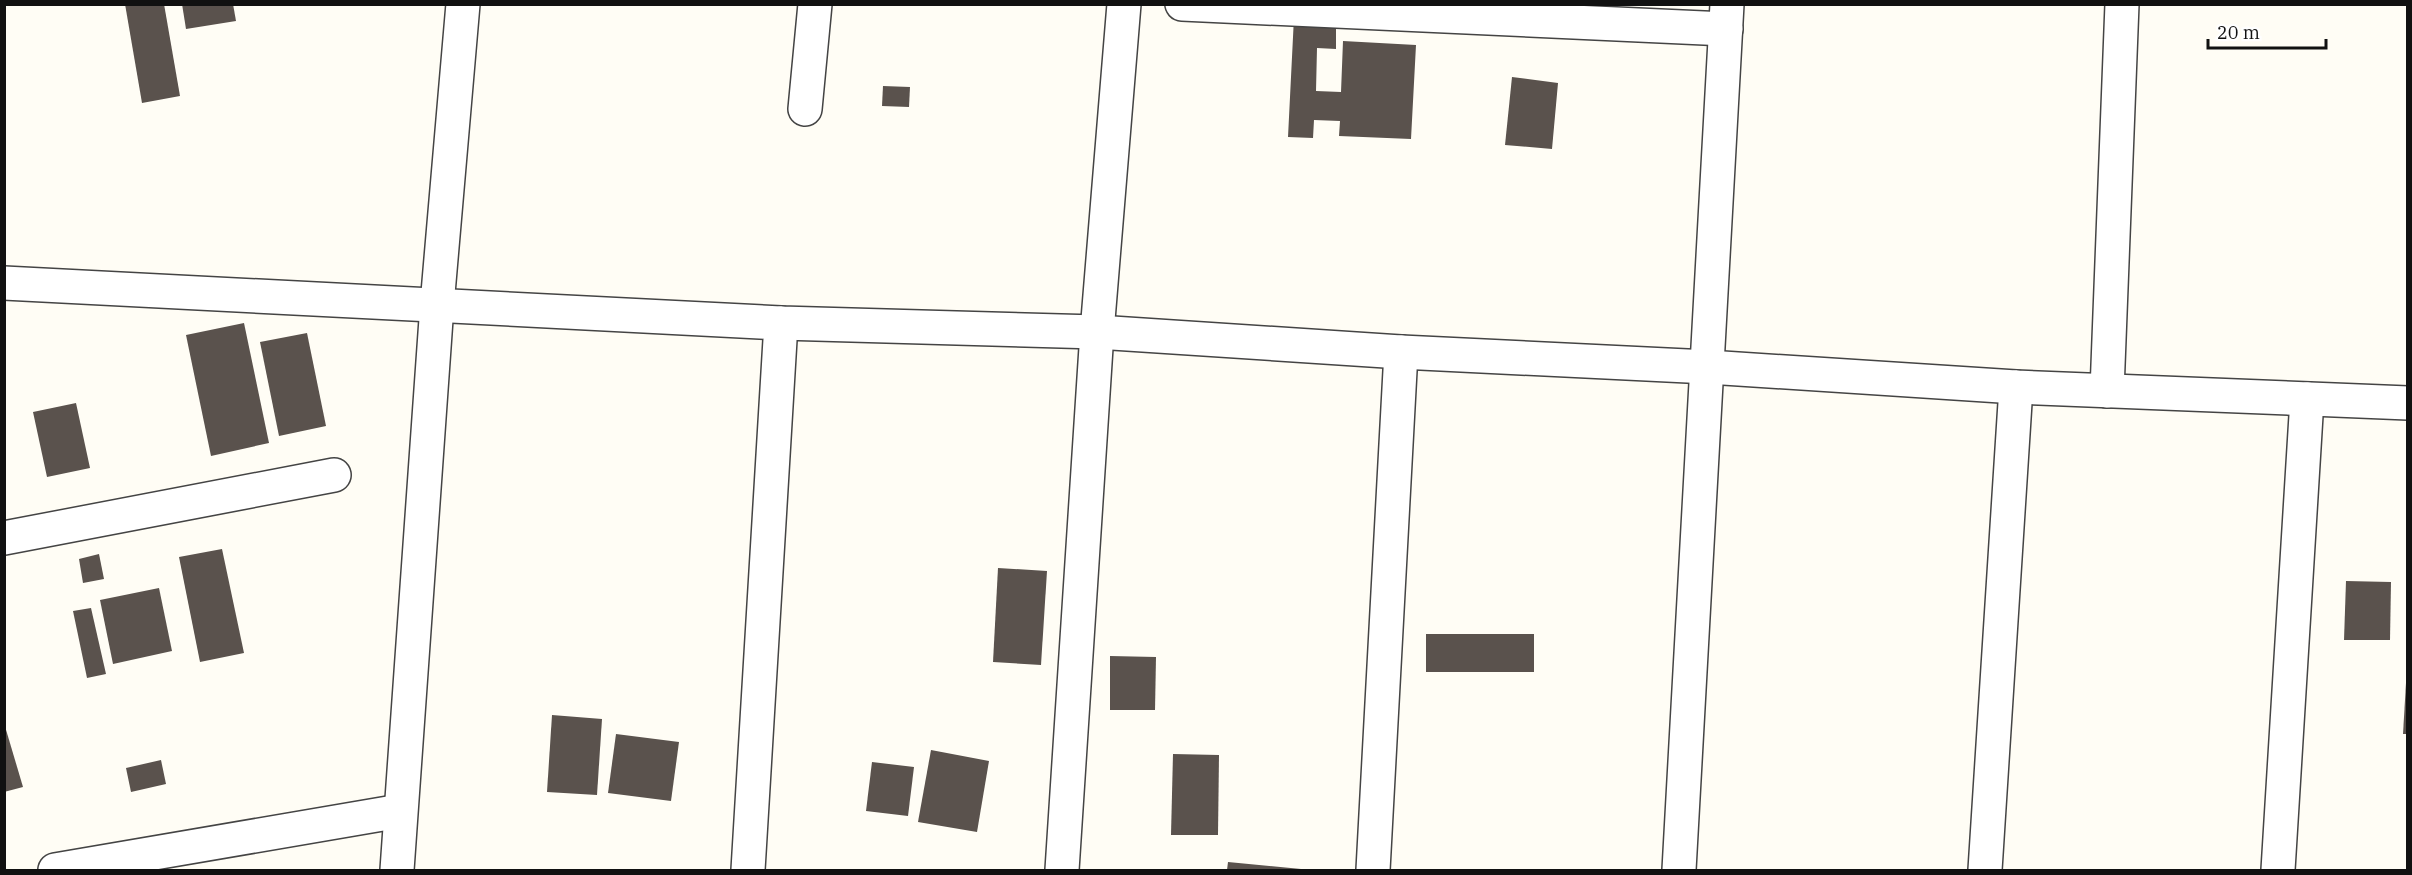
<svg xmlns="http://www.w3.org/2000/svg" width="2412" height="875" viewBox="0 0 2412 875" font-family="'IBM Plex Serif',serif">
	<style>
		.building { fill: #5a524d }
		.lines { fill: none; stroke-linecap: round; stroke-linejoin: round }
		.minor-casing { stroke: #444; stroke-width: 36 }
		.minor { stroke: #fff; stroke-width: 33 }
	</style>
	<rect width="100%" height="100%" fill="#fffdf5"/>
	<g class="building">
		<path d="M125 4H164L180 96 142 103Z"/>
		<path d="M182 4H233L236 21 186 29Z"/>
		<path d="M1294 17 1336 19V49L1317 48 1316 91 1341 92 1343 41 1416 45 1411 139 1339 136 1340 121 1314 120 1313 138 1288 137Z"/>
		<path d="M1512 77 1558 83 1552 149 1505 145Z"/>
		<path d="M883 86 910 87 909 107 882 106Z"/>
		<path d="M244 323 269 443 211 456 186 335Z"/>
		<path d="M307 333 326 426 279 436 260 342Z"/>
		<path d="M76 403 90 468 47 477 33 412Z"/>
		<path d="M222 549 244 653 200 662 179 557Z"/>
		<path d="M99 554 104 579 83 583 79 559Z"/>
		<path d="M998 568 1047 571 1041 665 993 662Z"/>
		<path d="M2346 581 2391 582 2390 640H2344Z"/>
		<path d="M159 588 172 651 113 664 100 600Z"/>
		<path d="M91 608 106 674 87 678 73 611Z"/>
		<rect x="1426" y="634" width="108" height="38"/>
		<path d="M1110 656 1156 657 1155 710H1110Z"/>
		<path d="M2406 683H2408V734H2403Z"/>
		<path d="M552 715 602 719 597 795 547 792Z"/>
		<path d="M4 723 23 787 4 792Z"/>
		<path d="M616 734 679 742 671 801 608 793Z"/>
		<path d="M931 750 989 761 977 832 918 822Z"/>
		<path d="M1173 754 1219 755 1218 835H1171Z"/>
		<path d="M161 760 166 784 131 792 126 768Z"/>
		<path d="M872 762 914 767 908 816 866 811Z"/>
		<path d="M1228 862 1301 869V870H1227Z"/>
	</g>
	<g class="lines">
		<defs>
			<g id="minor">
				<path d="M1182 4 1726 29"/>
				<path d="M805 109 815 4"/>
				<path d="M4 283 781 323 1097 332 1401 352 1708 367 2016 387 2408 403"/>
				<path d="M2107 391 2122 4"/>
				<path d="M4 538 334 475"/>
				<path d="M55 870 400 811"/>
				<path d="M397 870 437 305 463 4"/>
				<path d="M748 870 781 323"/>
				<path d="M1062 870 1097 332 1124 4"/>
				<path d="M1373 870 1401 352"/>
				<path d="M1679 870 1727 4"/>
				<path d="M1985 870 2016 387"/>
				<path d="M2278 870 2307 399"/>
			</g>
		</defs>
		<use href="#minor" class="minor-casing"/>
		<use href="#minor" class="minor"/>
	</g>
	<rect width="2412" height="875" fill="none" stroke="#111111" stroke-width="12"/>
	<path d="M2208 39v9h118v-9" fill="none" stroke="#111111" stroke-width="3"/>
	<text x="2217" y="39" font-size="18" fill="#111111" stroke="#ffffff" stroke-width="4.5" paint-order="stroke">20 m</text>
</svg>
